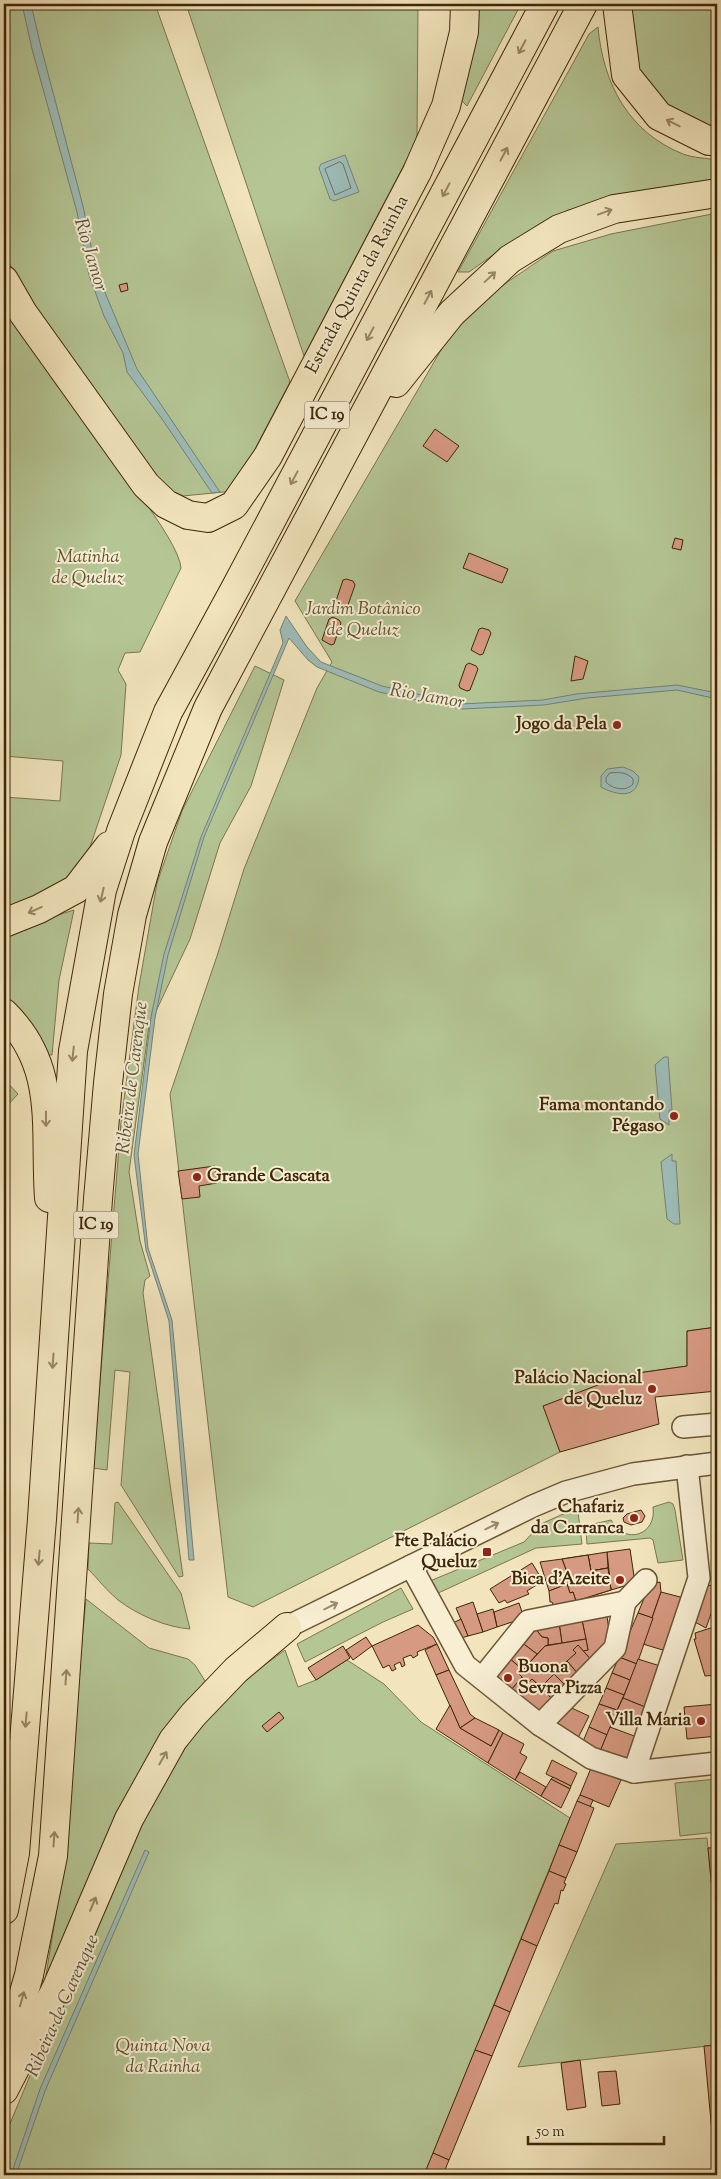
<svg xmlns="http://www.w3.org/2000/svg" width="721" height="2179" viewBox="0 0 721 2179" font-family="'Sorts Mill Goudy',serif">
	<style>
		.green { fill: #b5c695; stroke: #7a764e }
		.water { fill: #9dbdb9; stroke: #778172 }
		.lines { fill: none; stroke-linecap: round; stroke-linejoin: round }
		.shore { stroke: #6e7260; stroke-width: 1 }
		.building { fill: #d69981; stroke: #3e2707 }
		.minor-casing { stroke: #6b5634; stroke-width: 24 }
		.major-casing { stroke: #3e2707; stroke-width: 30 }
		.highway-casing { stroke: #3e2707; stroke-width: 30 }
		.minor { stroke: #f7eed4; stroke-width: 21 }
		.major { stroke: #f2e5bd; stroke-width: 28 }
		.highway { stroke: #f2e5bd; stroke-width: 28 }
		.oneway { stroke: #988662 }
		.oneway2 { stroke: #9a8a6e }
		.poi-dot { fill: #8f2418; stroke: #f7eed4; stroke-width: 2 }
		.labels { text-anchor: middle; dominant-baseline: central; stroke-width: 4; stroke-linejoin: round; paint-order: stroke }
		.shield { fill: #f7eed4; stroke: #766344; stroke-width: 1 }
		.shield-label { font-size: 16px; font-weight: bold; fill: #3e2707 }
		.street-label { font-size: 18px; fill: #3e2707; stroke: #f7eed4 }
		.park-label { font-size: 18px; font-style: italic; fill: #5c4f2a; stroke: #f7eed4 }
		.poi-label { font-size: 18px; font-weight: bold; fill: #3e2707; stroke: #f7eed4; text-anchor: end }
		.water-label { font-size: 19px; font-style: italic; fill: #5a543c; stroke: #f7eed4 }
	</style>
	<rect width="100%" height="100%" fill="#f2e5bd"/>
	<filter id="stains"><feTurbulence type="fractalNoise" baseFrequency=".004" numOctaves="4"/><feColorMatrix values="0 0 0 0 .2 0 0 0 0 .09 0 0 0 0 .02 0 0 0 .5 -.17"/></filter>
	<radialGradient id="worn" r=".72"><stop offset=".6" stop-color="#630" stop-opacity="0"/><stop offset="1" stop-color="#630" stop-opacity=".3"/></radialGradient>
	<g class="green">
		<path d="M4 4H155L290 382 233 491 183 496 158 485 22 287 4 253Z"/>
		<path d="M186 4H418L417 140 304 356Z"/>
		<path d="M476 4H521L467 106 461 100Z"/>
		<path d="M625 4H717V131L686 121 651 94 640 79Z"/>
		<path d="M598 27C603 83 628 132 683 154 693 158 707 158 717 160V182L621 199 568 210 514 240 469 272H458L589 34Z"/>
		<path d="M717 213V1327L687 1331V1366L624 1375 544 1406 560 1452 253 1607 228 1597 170 1094 217 956 244 869 317 688 332 662 295 601 448 338 487 296 553 251 611 234Z"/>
		<path d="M4 291C33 337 60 384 91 429 110 458 179 539 181 568L140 652 125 653 118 670 126 684 121 755 89 850 70 877 46 894 4 911V797L60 801 63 761 4 756Z"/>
		<path d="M255 666 284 680 251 786 220 843 190 939 149 1026 129 1172 140 1241 150 1276 145 1280 143 1293 183 1576 179 1577 121 1485 130 1372 115 1370 107 1470 93 1468 121 1122 139 986 157 883 182 811Z"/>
		<path d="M74 910 59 980 52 1055H48L4 1002V932Z"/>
		<path d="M4 1079 18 1094 4 1109Z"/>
		<path d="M118 1502 181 1593 190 1629C165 1627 138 1615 118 1600 107 1591 98 1579 88 1569L89 1543 112 1544 115 1503Z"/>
		<path d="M669 1502 673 1504 675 1510 683 1560 658 1563 653 1540 650 1538 587 1544 586 1531 589 1525 611 1520C625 1546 657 1535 653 1507Z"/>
		<path d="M572 1510 578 1512 582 1544 536 1548 436 1594 430 1581 524 1542 541 1524Z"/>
		<path d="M401 1588 413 1609 383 1622 305 1662 297 1644Z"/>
		<path d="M86 1599 149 1648 188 1659 195 1665 207 1684 51 1973 46 1975 56 1914Z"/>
		<path d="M285 1650 298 1687 316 1680 347 1660 384 1684 421 1722 570 1818 424 2175H4V2138L64 1994 159 1787 192 1738 228 1695 256 1671Z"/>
		<path d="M717 1779V1832L680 1836 675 1783Z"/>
		<path d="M707 1838 717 1942V2045L518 2067 616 1844Z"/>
	</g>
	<g class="water">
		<path d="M22 4H31L41 47 83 206 96 271 137 369 220 492 212 493 162 419 127 372 123 353 104 316 89 275 77 212 32 49Z"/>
		<path d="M345 155 359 192 334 201 330 199 319 168 321 164Z"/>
		<path d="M286 616 307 647 321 662 382 686 461 704 543 700 576 694 677 685 717 693V699L677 690 587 698 544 705 462 709 379 692 317 667 308 660 289 638 204 837 168 955 155 1018 138 1154 148 1248 172 1320 194 1560H189L169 1321 146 1250 134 1155 151 1017 164 954 201 837 283 643 280 630Z"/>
		<path d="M623 767 633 771 639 777C637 800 616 795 601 787V776L607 769Z"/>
		<path d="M664 1057H668L672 1110H669V1125L660 1119 655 1065Z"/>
		<path d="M672 1154V1161H676L680 1224H674L667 1219 661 1162Z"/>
		<path d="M145 1850 149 1852 45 2091 16 2175H11L40 2089Z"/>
	</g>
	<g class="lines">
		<g class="shore">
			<path d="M340 162 343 164 351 188 335 195 325 169Z"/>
			<path d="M610 773C619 772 627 772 633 779V784C626 792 612 789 606 782V778Z"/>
		</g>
	</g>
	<g class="building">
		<path d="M127 283 128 290 121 292 119 285Z"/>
		<path d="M435 429 459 446 447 462 423 446Z"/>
		<path d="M675 538 683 540 681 550 672 548Z"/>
		<path d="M469 553 508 569 502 583 463 568Z"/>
		<path d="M346 579 353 581 355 585 348 605 344 606 336 601 343 580Z"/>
		<path d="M333 617 339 620 341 623 334 644 331 645 322 640 329 619Z"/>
		<path d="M482 628 489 630 491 633 483 654 480 655 471 650 479 629Z"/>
		<path d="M575 656 588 661 583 679 571 681Z"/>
		<path d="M469 663 476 666 478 669 470 690 467 691 460 688 459 685 466 665Z"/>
		<path d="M215 1166 217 1183 199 1186 200 1197 182 1199 178 1171Z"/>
		<path d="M717 1327V1391L655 1397 659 1424 560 1452 543 1406 624 1375 687 1366V1331Z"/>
		<path d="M641 1510 645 1516 642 1522 631 1525 624 1522 623 1518 627 1514Z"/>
		<path d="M630 1549 635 1583 611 1590 607 1552Z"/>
		<path d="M607 1552 608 1568 591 1571 588 1555Z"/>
		<path d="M588 1555 591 1571 608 1568 611 1590 576 1601 573 1592 570 1593 567 1584 571 1583 562 1559Z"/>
		<path d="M588 1555 591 1571 608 1568 611 1590 576 1601 573 1592 570 1593 567 1584 571 1583 562 1559Z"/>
		<path d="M562 1559 571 1583 549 1591 540 1562Z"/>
		<path d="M532 1563 543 1581 527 1591 529 1594 507 1603 505 1600 499 1603 490 1589Z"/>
		<path d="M660 1582 661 1592 652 1618 638 1613 650 1584Z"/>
		<path d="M567 1584 570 1593 573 1592 576 1601 555 1608 552 1602H550L549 1591Z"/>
		<path d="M717 1584V1611H712L706 1628 695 1622 707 1586Z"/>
		<path d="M661 1592 684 1598 666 1651 643 1644Z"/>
		<path d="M473 1602 483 1632 468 1636 456 1608Z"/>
		<path d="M519 1603 524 1618 497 1627 494 1612Z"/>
		<path d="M493 1609 497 1627 483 1632 477 1614Z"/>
		<path d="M638 1613 653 1618 637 1664 619 1657Z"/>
		<path d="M607 1616 611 1645 593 1662 583 1651 588 1650 582 1620Z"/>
		<path d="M461 1619 468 1636 458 1639 449 1625Z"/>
		<path d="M582 1620 586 1639 562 1643 559 1623Z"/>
		<path d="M559 1623 562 1643 548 1645V1638L542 1637 534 1627Z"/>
		<path d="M418 1625 433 1637 437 1644 417 1652 418 1655 413 1658 411 1655 403 1658 405 1665 402 1667 400 1662 394 1665 396 1669 392 1671 389 1665 383 1668 372 1646Z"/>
		<path d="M717 1626V1675L705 1676 694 1639H696L695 1633Z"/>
		<path d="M534 1627 542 1637 548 1638V1645L545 1646 537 1654 521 1642Z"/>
		<path d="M366 1637 372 1646 353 1660 346 1650Z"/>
		<path d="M586 1639 588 1650 583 1651 578 1645 573 1650 576 1653 541 1687 532 1679 528 1683 519 1674 545 1646Z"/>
		<path d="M521 1642 537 1654 523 1670 509 1658Z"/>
		<path d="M437 1644 449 1670 436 1675 425 1650Z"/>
		<path d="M578 1645 593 1662 579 1675 567 1661 576 1653 573 1650Z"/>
		<path d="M343 1646 350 1658 316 1680 308 1668Z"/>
		<path d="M619 1657 637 1664 630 1680 612 1673Z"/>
		<path d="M509 1658 523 1670 519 1674 522 1677 512 1689 496 1675Z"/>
		<path d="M638 1659 660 1666 645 1707 623 1698Z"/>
		<path d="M567 1661 579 1675 567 1687 554 1674Z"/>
		<path d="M449 1670 470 1714 475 1718 460 1728 436 1675Z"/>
		<path d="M612 1673 630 1680 624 1695 606 1688Z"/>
		<path d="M554 1674 567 1687 553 1700 541 1687Z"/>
		<path d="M522 1677 528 1683 532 1679 553 1700 539 1713 512 1689Z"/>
		<path d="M606 1688 624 1695 617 1710 599 1704Z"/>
		<path d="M623 1698 645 1707 639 1724 615 1715Z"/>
		<path d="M599 1704 617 1710 607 1735 589 1727Z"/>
		<path d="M717 1704V1736L687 1739 684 1707Z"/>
		<path d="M450 1705 460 1728 491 1746 499 1730 503 1733 488 1763 436 1729Z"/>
		<path d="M565 1705 589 1716 578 1738 555 1727Z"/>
		<path d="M279 1712 284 1718 267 1732 262 1726Z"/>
		<path d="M475 1718 499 1730 491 1746 460 1728Z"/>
		<path d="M589 1727 607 1735 599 1754 582 1744Z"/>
		<path d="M610 1727 637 1737 628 1762 599 1754Z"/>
		<path d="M503 1733 524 1744 520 1753 527 1757 515 1780 488 1763Z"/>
		<path d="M552 1760 577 1773 571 1786 546 1774Z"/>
		<path d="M591 1768 621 1780 609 1807 580 1795Z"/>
		<path d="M520 1772 546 1787 541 1796 515 1780Z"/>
		<path d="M553 1777 571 1786 570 1789 551 1779Z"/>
		<path d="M551 1779 570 1789 561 1808 541 1796Z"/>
		<path d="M580 1795 593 1800 590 1807 577 1801Z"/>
		<path d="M577 1801 594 1808 577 1852 559 1845Z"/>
		<path d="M559 1845 577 1852 566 1878 549 1871Z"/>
		<path d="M717 1847V1942L708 1848Z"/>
		<path d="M549 1871 566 1878 564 1883 566 1884 563 1891 561 1890 558 1904 555 1903 537 1946 521 1939Z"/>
		<path d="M521 1939 537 1946 510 2012 494 2005Z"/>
		<path d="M494 2005 510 2012 492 2056 475 2050Z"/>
		<path d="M717 2045V2154H714L704 2046Z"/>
		<path d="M475 2050 492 2056 449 2160 433 2153Z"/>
		<path d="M580 2060 586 2107 567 2110 561 2063Z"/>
		<path d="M616 2071 620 2104 602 2106 598 2072Z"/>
		<path d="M433 2153 449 2160 443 2175H424Z"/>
	</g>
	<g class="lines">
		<defs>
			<g id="minor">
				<path d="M683 1427 717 1424"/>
				<path d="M411 1566 465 1665 540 1725 591 1758 634 1772 717 1763"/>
				<path d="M625 1602 646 1580"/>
				<path d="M287 1627 533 1506 566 1492 633 1474 717 1463"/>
				<path d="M482 1678 528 1621 625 1602 615 1648 540 1725"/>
				<path d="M634 1772 699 1578 687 1466"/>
			</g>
			<path id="major" d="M4 280 23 313 146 485 166 504 188 515 208 518 234 505 268 456 417 172 446 106 464 32 465 4"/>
			<g id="highway">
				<path d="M617 4 626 75 659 116 709 141H717"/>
				<path d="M396 383 452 313 510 259 559 229 614 209 717 193"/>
				<path d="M4 923 39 909 76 889 109 846"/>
				<path d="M4 1013C59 1067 44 1128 49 1198"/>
				<path d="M4 1910 15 1853 42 1519 73 1051 102 890 121 831 168 712 236 587 545 4"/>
				<path d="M4 2062 29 1975 53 1856 98 1199 108 1083 118 994 132 915 153 842 208 708 583 4"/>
				<path d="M4 2090 56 1989 129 1819 173 1740 193 1715 236 1670 287 1627"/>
			</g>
		</defs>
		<use href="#minor" class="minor-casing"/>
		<use href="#major" class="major-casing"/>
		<use href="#highway" class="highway-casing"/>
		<use href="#minor" class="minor"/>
		<use href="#major" class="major"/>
		<use href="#highway" class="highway"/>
	</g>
	<defs><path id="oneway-shaft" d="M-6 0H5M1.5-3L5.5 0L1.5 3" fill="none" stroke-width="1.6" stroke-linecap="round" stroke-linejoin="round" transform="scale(1.25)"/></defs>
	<g class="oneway">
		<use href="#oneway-shaft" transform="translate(522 47) rotate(118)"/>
		<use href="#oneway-shaft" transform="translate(673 123) rotate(-153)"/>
		<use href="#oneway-shaft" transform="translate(504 154) rotate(-62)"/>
		<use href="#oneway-shaft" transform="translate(446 190) rotate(118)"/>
		<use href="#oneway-shaft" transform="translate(605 212) rotate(-20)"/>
		<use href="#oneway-shaft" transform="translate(490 277) rotate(-43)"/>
		<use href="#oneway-shaft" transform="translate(428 297) rotate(-62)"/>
		<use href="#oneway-shaft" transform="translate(370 334) rotate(118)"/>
		<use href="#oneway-shaft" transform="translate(294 478) rotate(118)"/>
		<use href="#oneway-shaft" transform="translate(102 895) rotate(103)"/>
		<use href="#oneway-shaft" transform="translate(35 910) rotate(156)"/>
		<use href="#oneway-shaft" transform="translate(73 1054) rotate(96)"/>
		<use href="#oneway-shaft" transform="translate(46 1119) rotate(90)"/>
		<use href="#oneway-shaft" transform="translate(53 1361) rotate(94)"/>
		<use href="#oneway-shaft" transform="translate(78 1515) rotate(-86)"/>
		<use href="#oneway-shaft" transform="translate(39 1558) rotate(95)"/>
		<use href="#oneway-shaft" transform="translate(66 1677) rotate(-86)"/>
		<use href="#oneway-shaft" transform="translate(26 1720) rotate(95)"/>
		<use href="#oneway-shaft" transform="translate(163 1758) rotate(-60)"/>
		<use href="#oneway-shaft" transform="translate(54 1839) rotate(-86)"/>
		<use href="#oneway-shaft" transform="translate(93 1904) rotate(-67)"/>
		<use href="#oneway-shaft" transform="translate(22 1999) rotate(-74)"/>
	</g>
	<g class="oneway2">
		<use href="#oneway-shaft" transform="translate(492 1526) rotate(-26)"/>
		<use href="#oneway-shaft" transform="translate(331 1606) rotate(-26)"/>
	</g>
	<g class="poi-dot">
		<circle cx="617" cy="725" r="5"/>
		<circle cx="674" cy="1116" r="5"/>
		<circle cx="197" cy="1177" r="5"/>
		<circle cx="652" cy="1389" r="5"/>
		<circle cx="634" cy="1518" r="5"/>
		<rect x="482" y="1547" width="10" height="10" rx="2.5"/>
		<circle cx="620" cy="1580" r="5"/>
		<circle cx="508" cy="1678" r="5"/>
		<circle cx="701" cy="1721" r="5"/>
	</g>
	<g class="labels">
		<g class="shield">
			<rect x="304.5" y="401.5" width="45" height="27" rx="4"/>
			<rect x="73.5" y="1211.5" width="45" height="27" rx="4"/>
		</g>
		<g class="shield-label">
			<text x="327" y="415">IC 19</text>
			<text x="96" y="1225">IC 19</text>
		</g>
		<g class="street-label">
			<text transform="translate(358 285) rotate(-62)">Estrada Quinta da Rainha</text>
		</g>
		<g class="park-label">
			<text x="88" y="558">Matinha<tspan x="88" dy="21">de Queluz</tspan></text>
			<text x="363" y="610">Jardim Botânico<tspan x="363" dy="21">de Queluz</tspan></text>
			<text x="163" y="2047">Quinta Nova<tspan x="163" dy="21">da Rainha</tspan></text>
		</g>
		<g class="poi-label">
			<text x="607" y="725">Jogo da Pela</text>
			<text x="664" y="1106">Fama montando<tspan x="664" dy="21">Pégaso</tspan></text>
			<text x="207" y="1177" text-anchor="start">Grande Cascata</text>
			<text x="642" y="1379">Palácio Nacional<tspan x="642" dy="21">de Queluz</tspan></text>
			<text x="624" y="1508">Chafariz<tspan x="624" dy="21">da Carranca</tspan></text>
			<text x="477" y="1542">Fte Palácio<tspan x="477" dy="21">Queluz</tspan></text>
			<text x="610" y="1580">Bica d'Azeite</text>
			<text x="518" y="1668" text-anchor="start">Buona<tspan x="518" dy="21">Sevra Pizza</tspan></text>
			<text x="691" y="1721">Villa Maria</text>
		</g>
		<g class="water-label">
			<text transform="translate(90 255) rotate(73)">Rio Jamor</text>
			<text transform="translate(427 697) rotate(10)">Rio Jamor</text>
			<text transform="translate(133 1078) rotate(-83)">Ribeira de Carenque</text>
			<text transform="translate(63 2006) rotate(-66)">Ribeira de Carenque</text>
		</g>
	</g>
	<rect width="721" height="2179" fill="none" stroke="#f2e5bd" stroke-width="20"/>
	<rect x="5" y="5" width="711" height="2169" fill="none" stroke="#3e2707" stroke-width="2.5"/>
	<rect x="10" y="10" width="701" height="2159" fill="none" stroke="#3e2707"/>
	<path d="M528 2136v8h136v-8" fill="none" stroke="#3e2707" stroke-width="2.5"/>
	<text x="536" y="2136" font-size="15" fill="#3e2707" stroke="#f7eed4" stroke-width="4" paint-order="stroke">50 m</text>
	<rect width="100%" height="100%" filter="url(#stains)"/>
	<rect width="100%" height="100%" fill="url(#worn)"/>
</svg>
